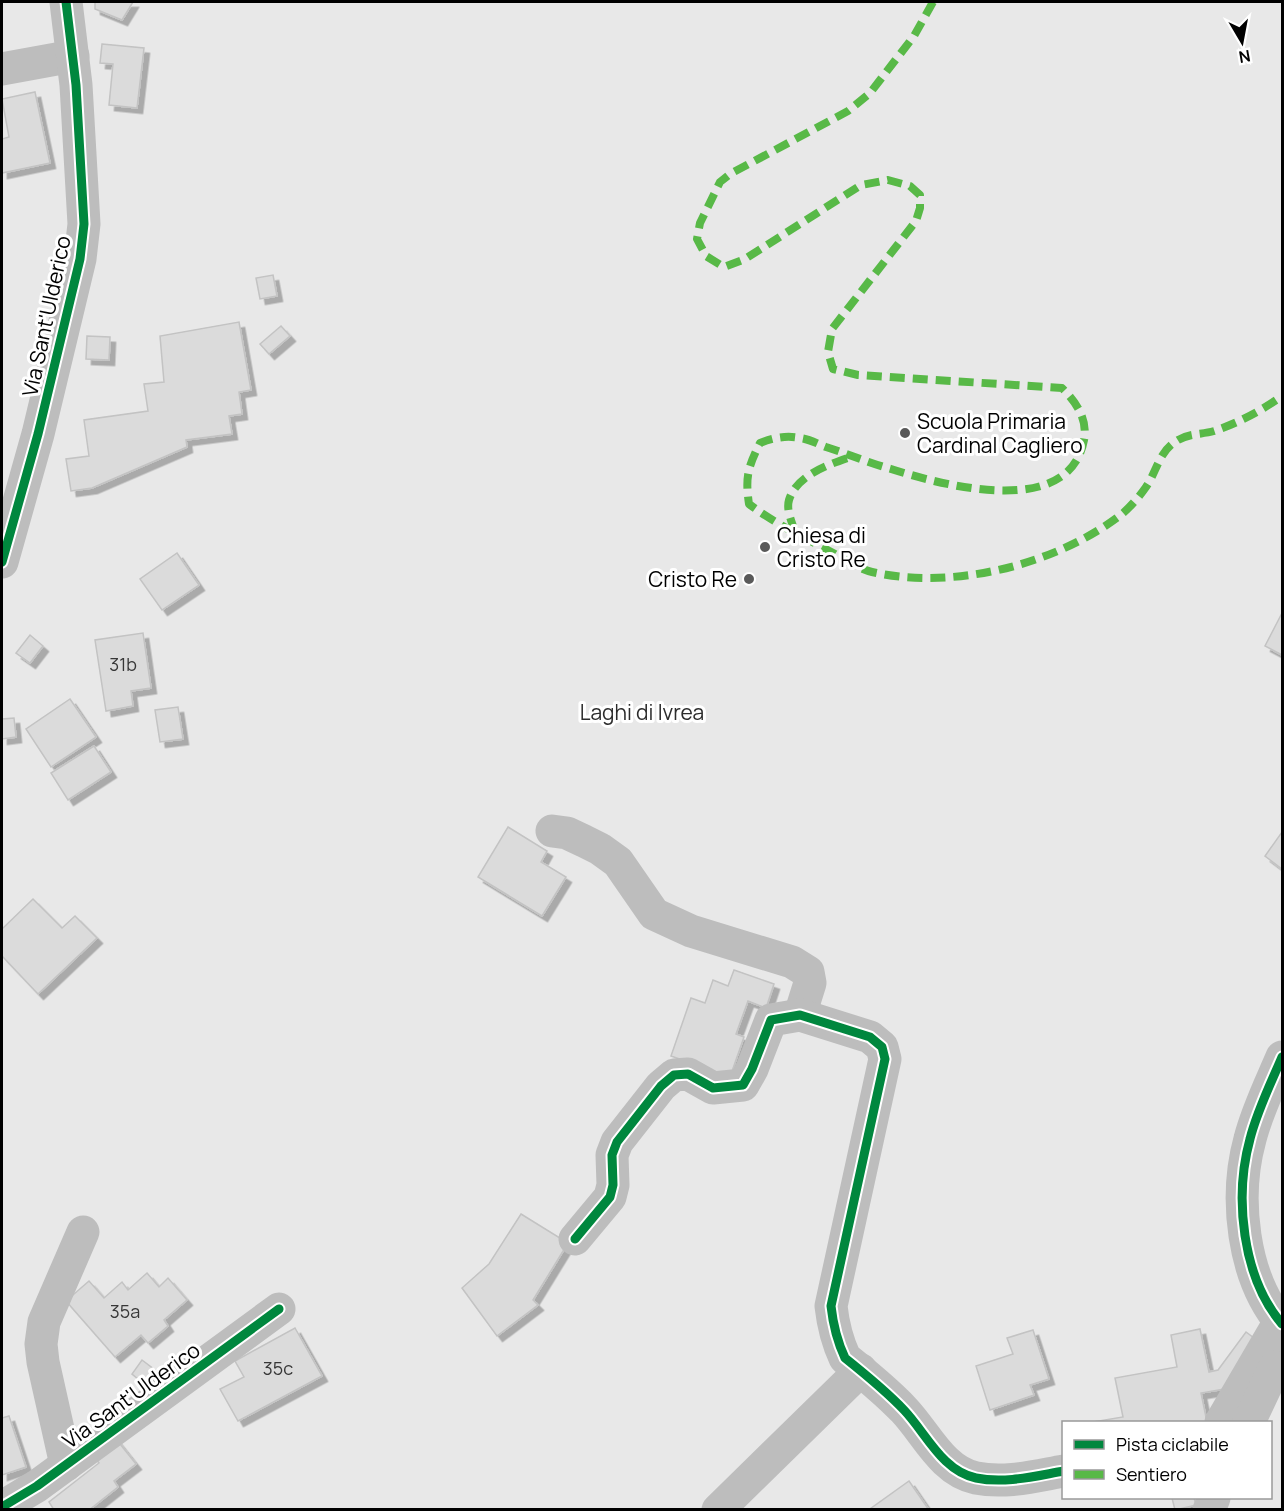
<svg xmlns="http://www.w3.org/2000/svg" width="1284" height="1511" viewBox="0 0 1284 1511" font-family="Manrope,sans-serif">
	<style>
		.green { fill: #e8e8e8; fill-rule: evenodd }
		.building { fill: #dbdbdb; stroke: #c3c3c3; stroke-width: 1.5; filter: url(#shadow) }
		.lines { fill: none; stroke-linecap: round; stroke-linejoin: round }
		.minor { stroke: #bdbdbd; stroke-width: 33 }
		.quiet { stroke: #58b947; stroke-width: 8; stroke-dasharray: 15 8; stroke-linecap: butt }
		.cycleway-casing { stroke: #fff; stroke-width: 13 }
		.cycleway { stroke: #00873e; stroke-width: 9 }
		.poi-dot { fill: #595959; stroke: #fff; stroke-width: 2 }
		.labels { text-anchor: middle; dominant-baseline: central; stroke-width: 6; stroke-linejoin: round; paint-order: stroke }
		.number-label { font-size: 18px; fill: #373737 }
		.street-label { font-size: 21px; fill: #000; stroke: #fff }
		.poi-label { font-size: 21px; fill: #000; stroke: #fff; text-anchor: start }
		.park-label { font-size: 21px; fill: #2c2c2c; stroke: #fff }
	</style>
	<defs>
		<filter id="shadow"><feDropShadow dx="5.5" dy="5.5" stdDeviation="0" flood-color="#0004"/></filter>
	</defs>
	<rect width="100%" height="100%" fill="#fff"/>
	<path class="green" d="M2 2H1282V1509L2 1510ZM1064 1422H1270V1498H1064Z"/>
	<g class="building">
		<path d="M95 2H133L122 20 95 9Z"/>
		<path d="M102 44 144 48 137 108 109 105 113 64 100 63Z"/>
		<path d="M35 92 50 163 2 173V139L9 137 2 99Z"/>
		<path d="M273 275 277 296 260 299 256 278Z"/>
		<path d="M239 322 251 390 239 392 242 414 229 416 232 434 186 440 187 447 92 488 71 491 66 459 89 456 84 420 148 411 144 384 164 382 160 336Z"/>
		<path d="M281 326 290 336 269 354 260 344Z"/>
		<path d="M87 336 110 337 109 360 86 359Z"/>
		<path d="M177 553 199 585 162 610 140 579Z"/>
		<path d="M1282 613V655L1265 646Z"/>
		<path d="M143 633 151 688 131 691 133 706 106 711 95 640Z"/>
		<path d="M30 635 43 646 30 663 16 653Z"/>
		<path d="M70 699 96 737 51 767 26 729Z"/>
		<path d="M178 707 183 739 160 742 155 710Z"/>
		<path d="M14 718 16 737 2 739V719Z"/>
		<path d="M94 746 111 772 68 800 51 773Z"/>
		<path d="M508 827 547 851 541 862 566 877 542 916 478 877Z"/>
		<path d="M1282 832V869L1265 856Z"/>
		<path d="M33 899 62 928 75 916 97 938 38 994 2 956V929Z"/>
		<path d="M734 970 774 984 766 1008 748 1001 736 1034 744 1037 730 1077 671 1056 691 998 705 1003 713 980 728 986Z"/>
		<path d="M521 1214 568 1243 533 1300 538 1305 497 1336 462 1288 489 1264Z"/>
		<path d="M147 1273 159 1287 168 1278 187 1300 164 1320 168 1326 148 1343 141 1335 115 1357 66 1301 89 1281 104 1298 122 1282 128 1290Z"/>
		<path d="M295 1328 322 1376 238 1421 220 1389 244 1377 235 1361Z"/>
		<path d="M1200 1329 1209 1372 1218 1370 1246 1332 1258 1341 1230 1388 1201 1393 1207 1422H1093L1123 1417 1115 1378 1177 1367 1171 1335Z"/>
		<path d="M1033 1330 1049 1379 1030 1385 1034 1395 990 1410 976 1366 1013 1354 1007 1338Z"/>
		<path d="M142 1360 155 1370 144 1384 132 1374Z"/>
		<path d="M9 1416 26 1467 2 1475V1418Z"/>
		<path d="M116 1439 136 1464 114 1481 118 1487 89 1510H54L49 1502 99 1463 94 1457Z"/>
		<path d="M909 1481 929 1510H870V1509Z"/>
		<path d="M1172 1498H1194L1196 1505 1175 1510Z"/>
	</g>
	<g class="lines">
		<g class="minor">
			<path d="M2 69 73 56"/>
			<path d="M2 562 38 434 80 259 84 224 76 85 66 2"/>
			<path d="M552 831 567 833 584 841 600 849 618 862 654 914 691 931 792 962 808 972 810 983 800 1015"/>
			<path d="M1282 1057C1271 1083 1257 1111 1250 1139 1234 1197 1242 1277 1282 1324"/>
			<path d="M575 1239 610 1197 613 1185 612 1155 617 1142 661 1086 674 1075 688 1074 713 1088 743 1085 752 1069 771 1020 800 1015 870 1037 882 1047 885 1059 831 1306C833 1324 837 1341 845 1358 865 1374 886 1391 904 1410 926 1433 942 1471 976 1478 1005 1484 1035 1476 1064 1471"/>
			<path d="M1221 1422 1280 1321"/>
			<path d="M1249 1422 1275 1367"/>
			<path d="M66 1465 43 1362 41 1344 44 1322 83 1232"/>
			<path d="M2 1507 37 1486 279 1309"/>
			<path d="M718 1510 861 1370"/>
			<path d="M1209 1510 1214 1498"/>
		</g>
		<g class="quiet">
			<path d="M933 2 914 36 870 93 848 111 730 174 720 182 700 223 697 239 706 256 724 267 745 259 861 185 888 180 910 186 920 195V208L916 221 832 329 828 352 833 369 858 375 1062 388C1076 402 1088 419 1084 440 1069 520 942 485 891 469 869 463 848 454 826 447 818 444 809 439 800 438 786 435 773 438 760 443 748 467 745 477 749 504 775 524 806 538 835 554 846 560 859 569 872 572 951 590 1052 566 1118 517 1128 510 1139 497 1146 487 1156 473 1159 452 1175 442 1187 433 1200 435 1214 431 1238 423 1261 411 1282 396"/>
			<path d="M795 532C792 522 786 510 789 500 797 474 831 464 853 456"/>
		</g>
		<defs>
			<g id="cycleway">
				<path d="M2 562 38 434 80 259 84 224 76 85 66 2"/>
				<path d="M1282 1057C1271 1083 1257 1111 1250 1139 1234 1197 1242 1277 1282 1324"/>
				<path d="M575 1239 610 1197 613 1185 612 1155 617 1142 661 1086 674 1075 688 1074 713 1088 743 1085 752 1069 771 1020 800 1015 870 1037 882 1047 885 1059 831 1306C833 1324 837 1341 845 1358 865 1374 886 1391 904 1410 926 1433 942 1471 976 1478 1005 1484 1035 1476 1064 1471"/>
				<path d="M2 1507 37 1486 279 1309"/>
			</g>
		</defs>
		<use href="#cycleway" class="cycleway-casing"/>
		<use href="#cycleway" class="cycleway"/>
	</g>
	<g class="poi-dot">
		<circle cx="905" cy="433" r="6"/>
		<circle cx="765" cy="547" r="6"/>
		<circle cx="749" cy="579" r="6"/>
	</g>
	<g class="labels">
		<g class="number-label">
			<text x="123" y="664">31b</text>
			<text x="125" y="1311">35a</text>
			<text x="278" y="1368">35c</text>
		</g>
		<g class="street-label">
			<text transform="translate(46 316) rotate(-78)">Via Sant'Ulderico</text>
			<text transform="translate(131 1395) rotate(-36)">Via Sant'Ulderico</text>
		</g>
		<g class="poi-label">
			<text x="917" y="421">Scuola Primaria<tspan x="917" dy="24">Cardinal Cagliero</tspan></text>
			<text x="777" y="535">Chiesa di<tspan x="777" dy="24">Cristo Re</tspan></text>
			<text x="737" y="579" text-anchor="end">Cristo Re</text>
		</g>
		<g class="park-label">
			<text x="642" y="712">Laghi di Ivrea</text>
		</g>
	</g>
	<rect width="1284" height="1511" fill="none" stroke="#000000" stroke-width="6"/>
	<rect x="1062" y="1421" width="210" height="78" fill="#ffffff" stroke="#999999" stroke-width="1.5"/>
	<rect x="1074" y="1440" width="30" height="9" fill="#00873e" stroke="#999999" stroke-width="1.5"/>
	<text x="1116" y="1451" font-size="18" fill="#000000">Pista ciclabile</text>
	<rect x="1074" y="1470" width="30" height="9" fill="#58b947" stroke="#999999" stroke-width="1.5"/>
	<text x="1116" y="1481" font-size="18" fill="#000000">Sentiero</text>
	<g transform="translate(1242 42) rotate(170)" stroke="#ffffff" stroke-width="4.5" paint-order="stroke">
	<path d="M0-4.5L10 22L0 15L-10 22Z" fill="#000000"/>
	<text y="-9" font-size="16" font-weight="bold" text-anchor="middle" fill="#000000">N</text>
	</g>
</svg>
